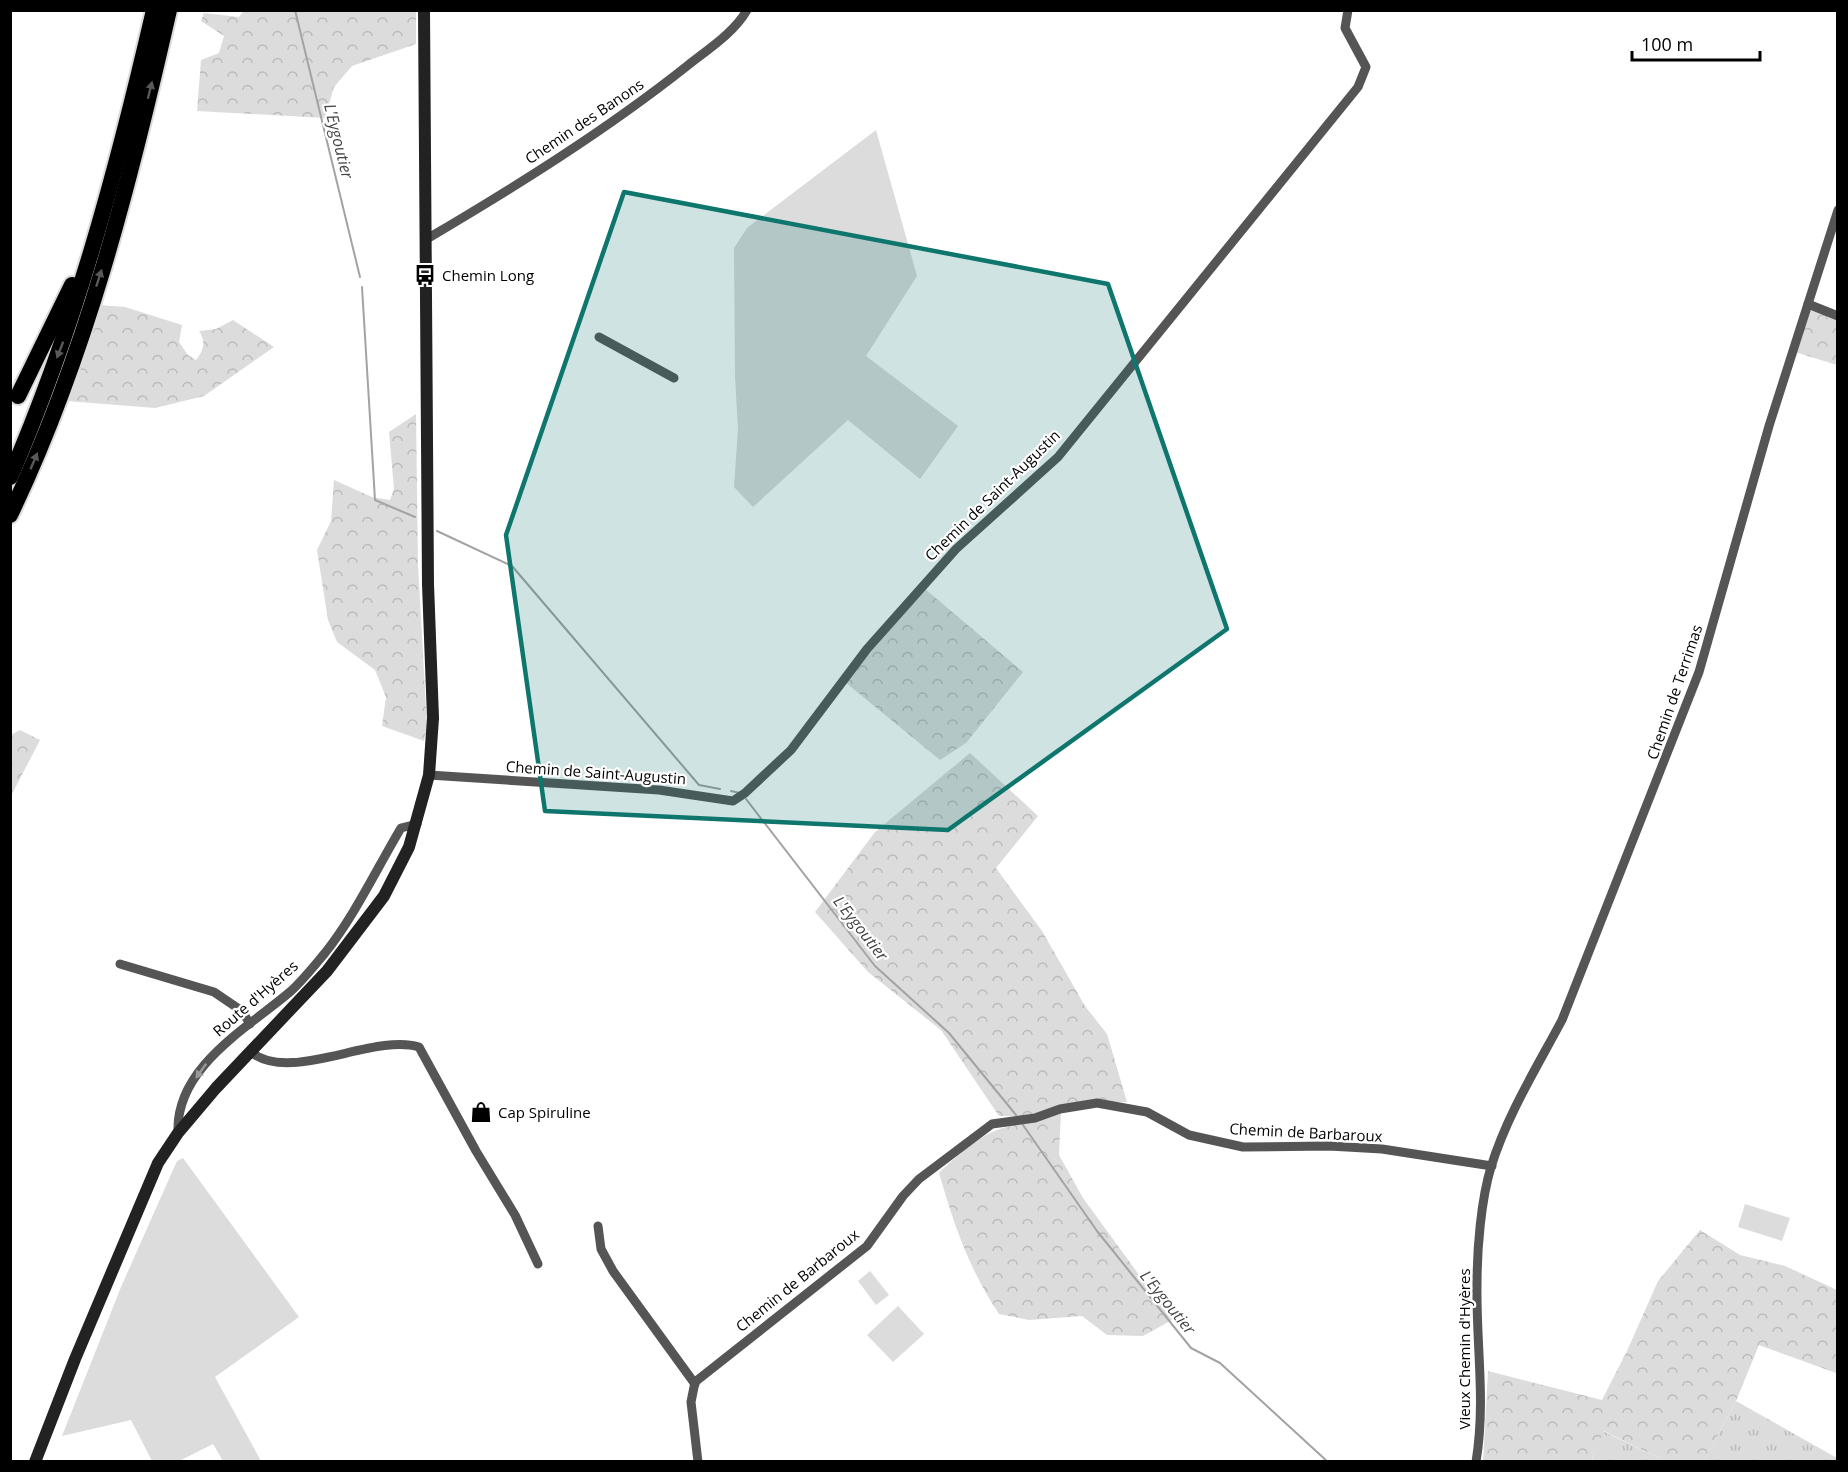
<svg xmlns="http://www.w3.org/2000/svg" width="1848" height="1472" viewBox="0 0 1848 1472" font-family="'Open Sans',sans-serif">
	<style>
		.grass { fill: url(#grass-tufts) }
		.forest { fill: url(#forest-crowns) }
		.park { fill: #dcdcdc }
		.lines { fill: none; stroke-linecap: round; stroke-linejoin: round }
		.stream { stroke: #a3a3a3; stroke-width: 2 }
		.motorway-casing { stroke: #dbdbdb; stroke-width: 20 }
		.minor { stroke: #555; stroke-width: 9 }
		.secondary { stroke: #222; stroke-width: 12 }
		.motorway { stroke: #000; stroke-width: 16 }
		.oneway { fill: #595959 }
		.oneway2 { fill: #999 }
		.marked { fill: #0f766e; fill-opacity: 0.2; stroke: #0f766e; stroke-width: 4.5; stroke-linejoin: round }
		.labels { text-anchor: middle; dominant-baseline: central; stroke-width: 4.5; stroke-linejoin: round; paint-order: stroke }
		.street-label { font-size: 15px; fill: #000; stroke: #fff }
		.poi-label { font-size: 15px; fill: #000; stroke: #fff; text-anchor: start }
		.water-label { font-size: 16px; font-style: italic; fill: #444; stroke: #fff }
	</style>
	<defs>
		<pattern id="grass-tufts" width="24" height="20" patternUnits="userSpaceOnUse" patternTransform="scale(1.5)"><rect width="24" height="20" fill="#dcdcdc"/><path d="M3 7l-1-3M5 7V3M7 7l1-3M15 17l-1-3M17 17v-4M19 17l1-3" fill="none" stroke="#bbb"/></pattern>
		<pattern id="forest-crowns" width="20" height="18" patternUnits="userSpaceOnUse" patternTransform="scale(1.5)"><rect width="20" height="18" fill="#dcdcdc"/><path d="M2 6a3 3 0 1 1 6 0M12 15a3 3 0 1 1 6 0" fill="none" stroke="#bbb"/></pattern>
	</defs>
	<rect width="100%" height="100%" fill="#fff"/>
	<g class="grass">
		<path d="M1736 1401 1837 1458V1461H1704Z"/>
		<path d="M1603 1431 1665 1461 1591 1462Z"/>
	</g>
	<g class="forest">
		<path d="M244 10 416 11V44L352 66 334 87 325 118 197 111 201 60 219 53 224 36 201 21 204 13 239 17Z"/>
		<path d="M99 305 125 307 182 325 179 342 188 355 196 360C204 350 206 341 199 331L216 329 233 320 274 347 204 396 155 408 67 401Z"/>
		<path d="M1810 306 1837 318V365L1795 352Z"/>
		<path d="M416 414 418 565 427 726 424 741 382 726 386 697 375 670 337 642 328 620 317 550 331 521 334 480 372 497 390 500 394 489 389 432Z"/>
		<path d="M924 588 1023 672 966 743 940 760 845 682Z"/>
		<path d="M20 730 40 740 11 796V735Z"/>
		<path d="M970 753 1038 816 996 868 1042 931 1085 1006 1107 1034 1127 1102 1069 1104 1028 1116H999L941 1030 868 972 815 912 875 832Z"/>
		<path d="M1061 1113 1059 1155 1083 1198 1172 1320 1143 1336 1107 1335 1082 1316 1029 1320 999 1314C969 1269 954 1225 939 1173 958 1155 980 1134 1006 1127 1025 1122 1043 1119 1061 1113Z"/>
		<path d="M1700 1230 1740 1255 1785 1266 1837 1290 1836 1373 1759 1345 1736 1401 1704 1461H1665L1604 1431 1591 1461H1483L1488 1371 1602 1400 1627 1351 1658 1281Z"/>
	</g>
	<g class="park">
		<path d="M876 130 917 276 866 356 958 426 920 479 848 420 753 507 734 487 738 429 735 376 734 248 747 228Z"/>
		<path d="M183 1158 299 1317 215 1377 261 1461H223L213 1444 179 1461H152L131 1420 62 1436 121 1287 177 1161Z"/>
		<path d="M1745 1204 1790 1218 1782 1241 1738 1227Z"/>
		<path d="M870 1271 889 1295 876 1305 858 1281Z"/>
		<path d="M898 1306 924 1334 893 1362 867 1335Z"/>
	</g>
	<g class="lines">
		<g class="stream">
			<path d="M295 10 360 277"/>
			<path d="M362 287 375 500 415 517"/>
			<path d="M437 531 512 566 699 785 720 789"/>
			<path d="M731 791 740 793"/>
			<path d="M746 799 875 966 949 1033 1016 1115"/>
			<path d="M1023 1125 1097 1231 1191 1348 1220 1363 1328 1462"/>
		</g>
		<defs>
			<g id="motorway">
				<path d="M18 396 72 285"/>
				<path d="M10 477C75 327 117 170 154 10"/>
				<path d="M10 515C86 356 130 182 169 10"/>
			</g>
		</defs>
		<use href="#motorway" class="motorway-casing"/>
		<g class="minor">
			<path d="M425 240C515 187 605 131 687 66 707 50 734 33 747 10"/>
			<path d="M1808 304 1838 316"/>
			<path d="M599 337 674 378"/>
			<path d="M429 775 659 790 733 801 745 793 791 750 867 649 956 549 1058 457 1358 87 1366 67 1345 28 1348 10"/>
			<path d="M120 964 214 992 242 1011 250 1024"/>
			<path d="M251 1052C290 1084 373 1033 419 1047L476 1151 515 1215 538 1264"/>
			<path d="M178 1133C175 1067 248 1028 291 991 303 980 314 966 325 953 355 915 376 870 401 828L417 824"/>
			<path d="M598 1226 601 1249 613 1271 695 1384"/>
			<path d="M698 1462 691 1402 695 1382 867 1246 903 1196 919 1179 992 1124 1035 1118 1060 1109 1097 1103 1147 1112 1189 1135 1243 1147 1329 1146 1382 1149 1492 1166"/>
			<path d="M1476 1462C1486 1401 1476 1345 1477 1285 1477 1249 1481 1200 1491 1167 1507 1115 1537 1067 1562 1020L1699 672 1769 426 1838 210"/>
		</g>
		<path class="secondary" d="M35 1462 75 1359 158 1163 178 1133 216 1088 327 971 384 896 409 847 429 775 433 718 428 584 424 10"/>
		<use href="#motorway" class="motorway"/>
	</g>
	<defs><path id="oneway-solid" d="M-6-.8H1V-3.2L6.5 0L1 3.2V.8H-6Z" transform="scale(1.5)"/></defs>
	<g class="oneway">
		<use href="#oneway-solid" transform="translate(150 90) rotate(-76)"/>
		<use href="#oneway-solid" transform="translate(99 278) rotate(-72)"/>
		<use href="#oneway-solid" transform="translate(60 350) rotate(111)"/>
		<use href="#oneway-solid" transform="translate(34 461) rotate(-67)"/>
	</g>
	<use class="oneway2" href="#oneway-solid" transform="translate(201 1071) rotate(125)"/>
	<path class="marked" d="M624 192 1108 284 1227 629 948 830 545 811 506 535Z"/>
	<defs>
		<symbol id="bus-bare" viewBox="-9 -9 18 18"><path d="M-5-6H5V4H4V6H2V4H-2V6H-4V4H-5ZM-3.5-4V0h7V-4ZM-3.5 1.2v1.5H-2V1.2ZM2 1.2v1.5H3.5V1.2Z" fill="#000" stroke="#fff" stroke-width="2.5" paint-order="stroke"/></symbol>
		<symbol id="shop-bare" viewBox="-9 -9 18 18"><path d="M-5-2.5h2.3a2.7 3.5 0 0 1 5.4 0H5L5.5 6h-11ZM-1.5-2.5h3a1.5 2.3 0 0 0-3 0Z" fill="#000" stroke="#fff" stroke-width="2.5" paint-order="stroke"/></symbol>
	</defs>
	<g fill-rule="evenodd">
		<use href="#bus-bare" x="410" y="260" width="30" height="30"/>
		<use href="#shop-bare" x="466" y="1097" width="30" height="30"/>
	</g>
	<g class="labels">
		<g class="street-label">
			<text transform="translate(584 121) rotate(-34)">Chemin des Banons</text>
			<text transform="translate(992 495) rotate(-44)">Chemin de Saint-Augustin</text>
			<text transform="translate(1674 692) rotate(-71)">Chemin de Terrimas</text>
			<text transform="translate(596 772) rotate(4)">Chemin de Saint-Augustin</text>
			<text transform="translate(255 998) rotate(-41)">Route d'Hyères</text>
			<text transform="translate(1306 1132) rotate(3)">Chemin de Barbaroux</text>
			<text transform="translate(797 1280) rotate(-39)">Chemin de Barbaroux</text>
			<text transform="translate(1464 1349) rotate(-90)">Vieux Chemin d'Hyères</text>
		</g>
		<g class="poi-label">
			<text x="442" y="275">Chemin Long</text>
			<text x="498" y="1112">Cap Spiruline</text>
		</g>
		<g class="water-label">
			<text transform="translate(339 141) rotate(76)">L'Eygoutier</text>
			<text transform="translate(861 928) rotate(52)">L'Eygoutier</text>
			<text transform="translate(1168 1302) rotate(51)">L'Eygoutier</text>
		</g>
	</g>
	<rect width="1848" height="1472" fill="none" stroke="#000000" stroke-width="24"/>
	<path d="M1632 51v9h128v-9" fill="none" stroke="#000000" stroke-width="3"/>
	<text x="1641" y="51" font-size="18" fill="#000000" stroke="#ffffff" stroke-width="4.5" paint-order="stroke">100 m</text>
</svg>
